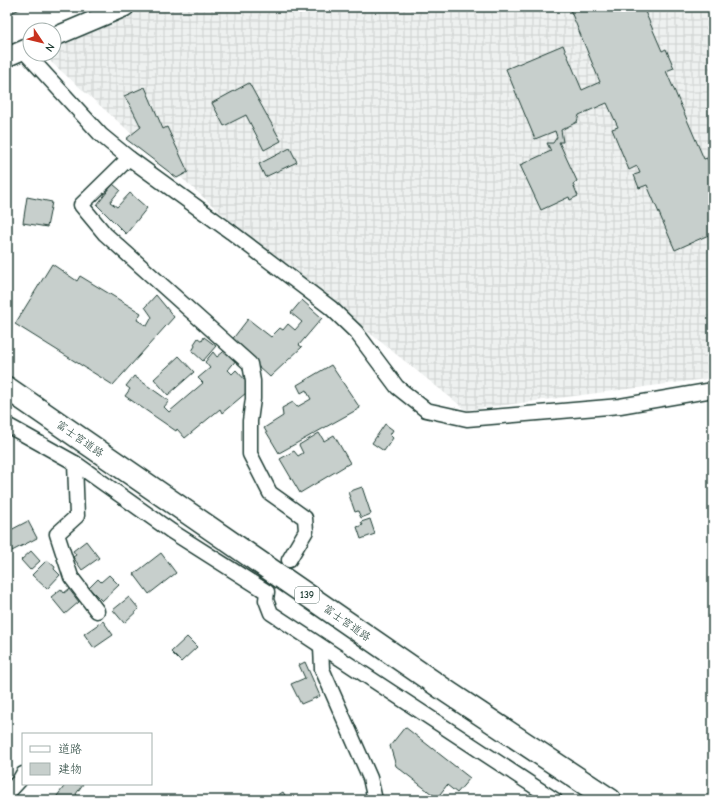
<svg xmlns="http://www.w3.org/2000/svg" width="720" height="807" viewBox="0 0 720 807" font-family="'Comic Neue','Klee One',sans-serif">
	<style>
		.industrial { fill: url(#industrial-grid) }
		.building { fill: #c7cfcc; stroke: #1f3d34 }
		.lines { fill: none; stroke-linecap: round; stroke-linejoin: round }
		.minor-casing { stroke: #1f3d34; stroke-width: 17 }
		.tertiary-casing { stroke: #1f3d34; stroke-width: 21 }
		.motorway-casing { stroke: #1f3d34; stroke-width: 25 }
		.minor { stroke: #fff; stroke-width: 14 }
		.tertiary { stroke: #fff; stroke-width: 18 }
		.motorway { stroke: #fff; stroke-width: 22 }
		.labels { text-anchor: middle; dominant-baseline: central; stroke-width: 4; stroke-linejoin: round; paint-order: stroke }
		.shield { fill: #fff; stroke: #627771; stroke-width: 1 }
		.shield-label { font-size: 10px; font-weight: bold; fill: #1f3d34 }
		.street-label { font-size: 11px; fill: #1f3d34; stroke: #fff }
	</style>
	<defs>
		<pattern id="industrial-grid" width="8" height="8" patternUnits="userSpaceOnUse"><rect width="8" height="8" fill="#eef1f0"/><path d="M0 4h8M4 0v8" fill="none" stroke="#ccd0ce"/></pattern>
	</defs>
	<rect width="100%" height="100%" fill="#fff"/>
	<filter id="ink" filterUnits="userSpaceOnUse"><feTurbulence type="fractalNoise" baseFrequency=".025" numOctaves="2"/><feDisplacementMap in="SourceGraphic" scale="8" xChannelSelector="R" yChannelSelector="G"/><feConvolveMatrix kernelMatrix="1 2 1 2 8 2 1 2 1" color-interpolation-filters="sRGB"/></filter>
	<g filter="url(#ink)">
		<path class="industrial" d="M149 7H713V378L466 410 238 228 42 54H54V49Z"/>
		<g class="building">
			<path d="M7 7H24L7 15Z"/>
			<path d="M569 7H643L662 51 666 49 674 68 666 71 704 159 707 158 713 171V233L675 250 647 185 639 188 634 175 640 173 637 166 629 170 612 129 618 127 607 103 579 115 577 122 561 130 563 142H559L577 181 573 184 578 196 570 200 569 197 541 210 520 165 551 151 547 143H553L557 137 555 131 535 139 506 69 563 45 582 90 600 82Z"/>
			<path d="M249 83 281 141 264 150 246 115 224 126 212 103Z"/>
			<path d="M145 87 163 129 167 127 188 172 177 178 126 139 141 127 130 105 124 96Z"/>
			<path d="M290 148 297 162 265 177 259 164Z"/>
			<path d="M113 184 120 190 110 202 117 207 130 193 147 208 126 234 97 205Z"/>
			<path d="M27 197 52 202 47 227 23 223Z"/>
			<path d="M52 264 77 281 80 276 141 313 137 320 147 326 152 317 145 307 156 295 174 317 113 385 15 324Z"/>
			<path d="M302 300 322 318 299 345 302 347 270 377 231 341 248 319 271 337 280 328 283 330 288 324 295 330 302 322 291 313Z"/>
			<path d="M204 337 216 346 203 361 192 351 195 346 194 344 198 338 202 341Z"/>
			<path d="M228 348 237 359 228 370 232 374 236 370 247 382 246 393 222 413 220 409 185 438 177 429 176 431 125 396 130 389 126 386 134 376 169 401 164 407 169 412 203 383 198 378 210 368 205 362 213 352 217 357Z"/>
			<path d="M179 356 194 372 168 395 154 379Z"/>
			<path d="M331 365 360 408 279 453 264 428 283 416 282 408 293 402 297 407 311 399 306 390 301 393 297 385Z"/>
			<path d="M385 424 393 430 390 435 393 438 384 451 372 443Z"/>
			<path d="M319 433 324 441 334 435 350 463 300 493 280 459 294 451 298 456 303 453 299 445Z"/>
			<path d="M362 487 371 514 361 518 358 511 355 512 348 492Z"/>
			<path d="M370 519 375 534 361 539 357 527 363 525 361 522Z"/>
			<path d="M28 521 37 538 12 551 7 542V532Z"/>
			<path d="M86 541 99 558 82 570 73 557 76 555 73 551Z"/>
			<path d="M31 551 40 561 30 570 21 560Z"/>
			<path d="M161 553 176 573 149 594 134 574Z"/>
			<path d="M47 560 55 567 54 569 60 575 47 589 32 575Z"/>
			<path d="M109 575 119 585 102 601 89 588 98 579 101 582Z"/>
			<path d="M61 589 64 593 69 589 79 602 65 614 51 597Z"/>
			<path d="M129 597 139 609 124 623 113 610Z"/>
			<path d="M103 621 113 635 94 648 84 634Z"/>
			<path d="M187 637 197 647 181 662 171 652Z"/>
			<path d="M305 662 320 696 301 704 291 684 305 678 299 665Z"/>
			<path d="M405 727 470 778 457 793 447 785 437 798 396 766 390 746Z"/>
			<path d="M66 784H83L76 794 79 798 77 800H54Z"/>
			<path d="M283 792 288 800H270Z"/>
		</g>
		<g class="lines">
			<defs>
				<g id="minor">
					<path d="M23 50 101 135 129 158 231 232 331 308 356 332 397 387 426 410 467 419 620 406 713 390"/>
					<path d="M129 158 81 205 105 234 250 364 253 381V399L250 421V454L270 493 305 518 306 531 289 560"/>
					<path d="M7 425 75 463 171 531 267 592 266 600 271 613 555 800"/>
					<path d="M75 463 77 516 57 534 71 577 97 611"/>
					<path d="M321 647 322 669 370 778 375 800"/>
					<path d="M7 794 19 781 23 774"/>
				</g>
				<g id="tertiary">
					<path d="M54 37 125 7"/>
					<path d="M7 57 30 47"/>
				</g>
				<path id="motorway" d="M7 388 449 693 610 800"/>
			</defs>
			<use href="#minor" class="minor-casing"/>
			<use href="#tertiary" class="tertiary-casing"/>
			<use href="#motorway" class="motorway-casing"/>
			<use href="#minor" class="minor"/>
			<use href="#tertiary" class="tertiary"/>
			<use href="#motorway" class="motorway"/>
		</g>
	</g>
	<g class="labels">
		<rect class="shield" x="295" y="587" width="24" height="16" rx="3"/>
		<g class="shield-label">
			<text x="307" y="595">139</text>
		</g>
		<g class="street-label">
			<text transform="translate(80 439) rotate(35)">富士宮道路</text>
			<text transform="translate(347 623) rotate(35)">富士宮道路</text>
		</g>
	</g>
	<rect width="720" height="807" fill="none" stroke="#fff" stroke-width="24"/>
	<rect x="12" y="12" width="696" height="783" fill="none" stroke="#1f3d34" stroke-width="1.5" filter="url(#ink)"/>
	<rect x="22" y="733" width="130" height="52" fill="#ffffff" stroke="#a5b1ae"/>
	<rect x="30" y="746" width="20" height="6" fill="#ffffff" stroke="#a5b1ae"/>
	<text x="58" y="753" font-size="12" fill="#1f3d34">道路</text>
	<rect x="30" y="763" width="20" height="12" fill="#c7cfcc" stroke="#a5b1ae"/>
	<text x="58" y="773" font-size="12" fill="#1f3d34">建物</text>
	<g transform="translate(42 42) rotate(125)"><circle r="19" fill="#ffffff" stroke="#a5b1ae"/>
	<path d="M0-3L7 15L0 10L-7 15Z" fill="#c8321e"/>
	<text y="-6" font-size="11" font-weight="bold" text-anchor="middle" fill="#1f3d34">N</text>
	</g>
</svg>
